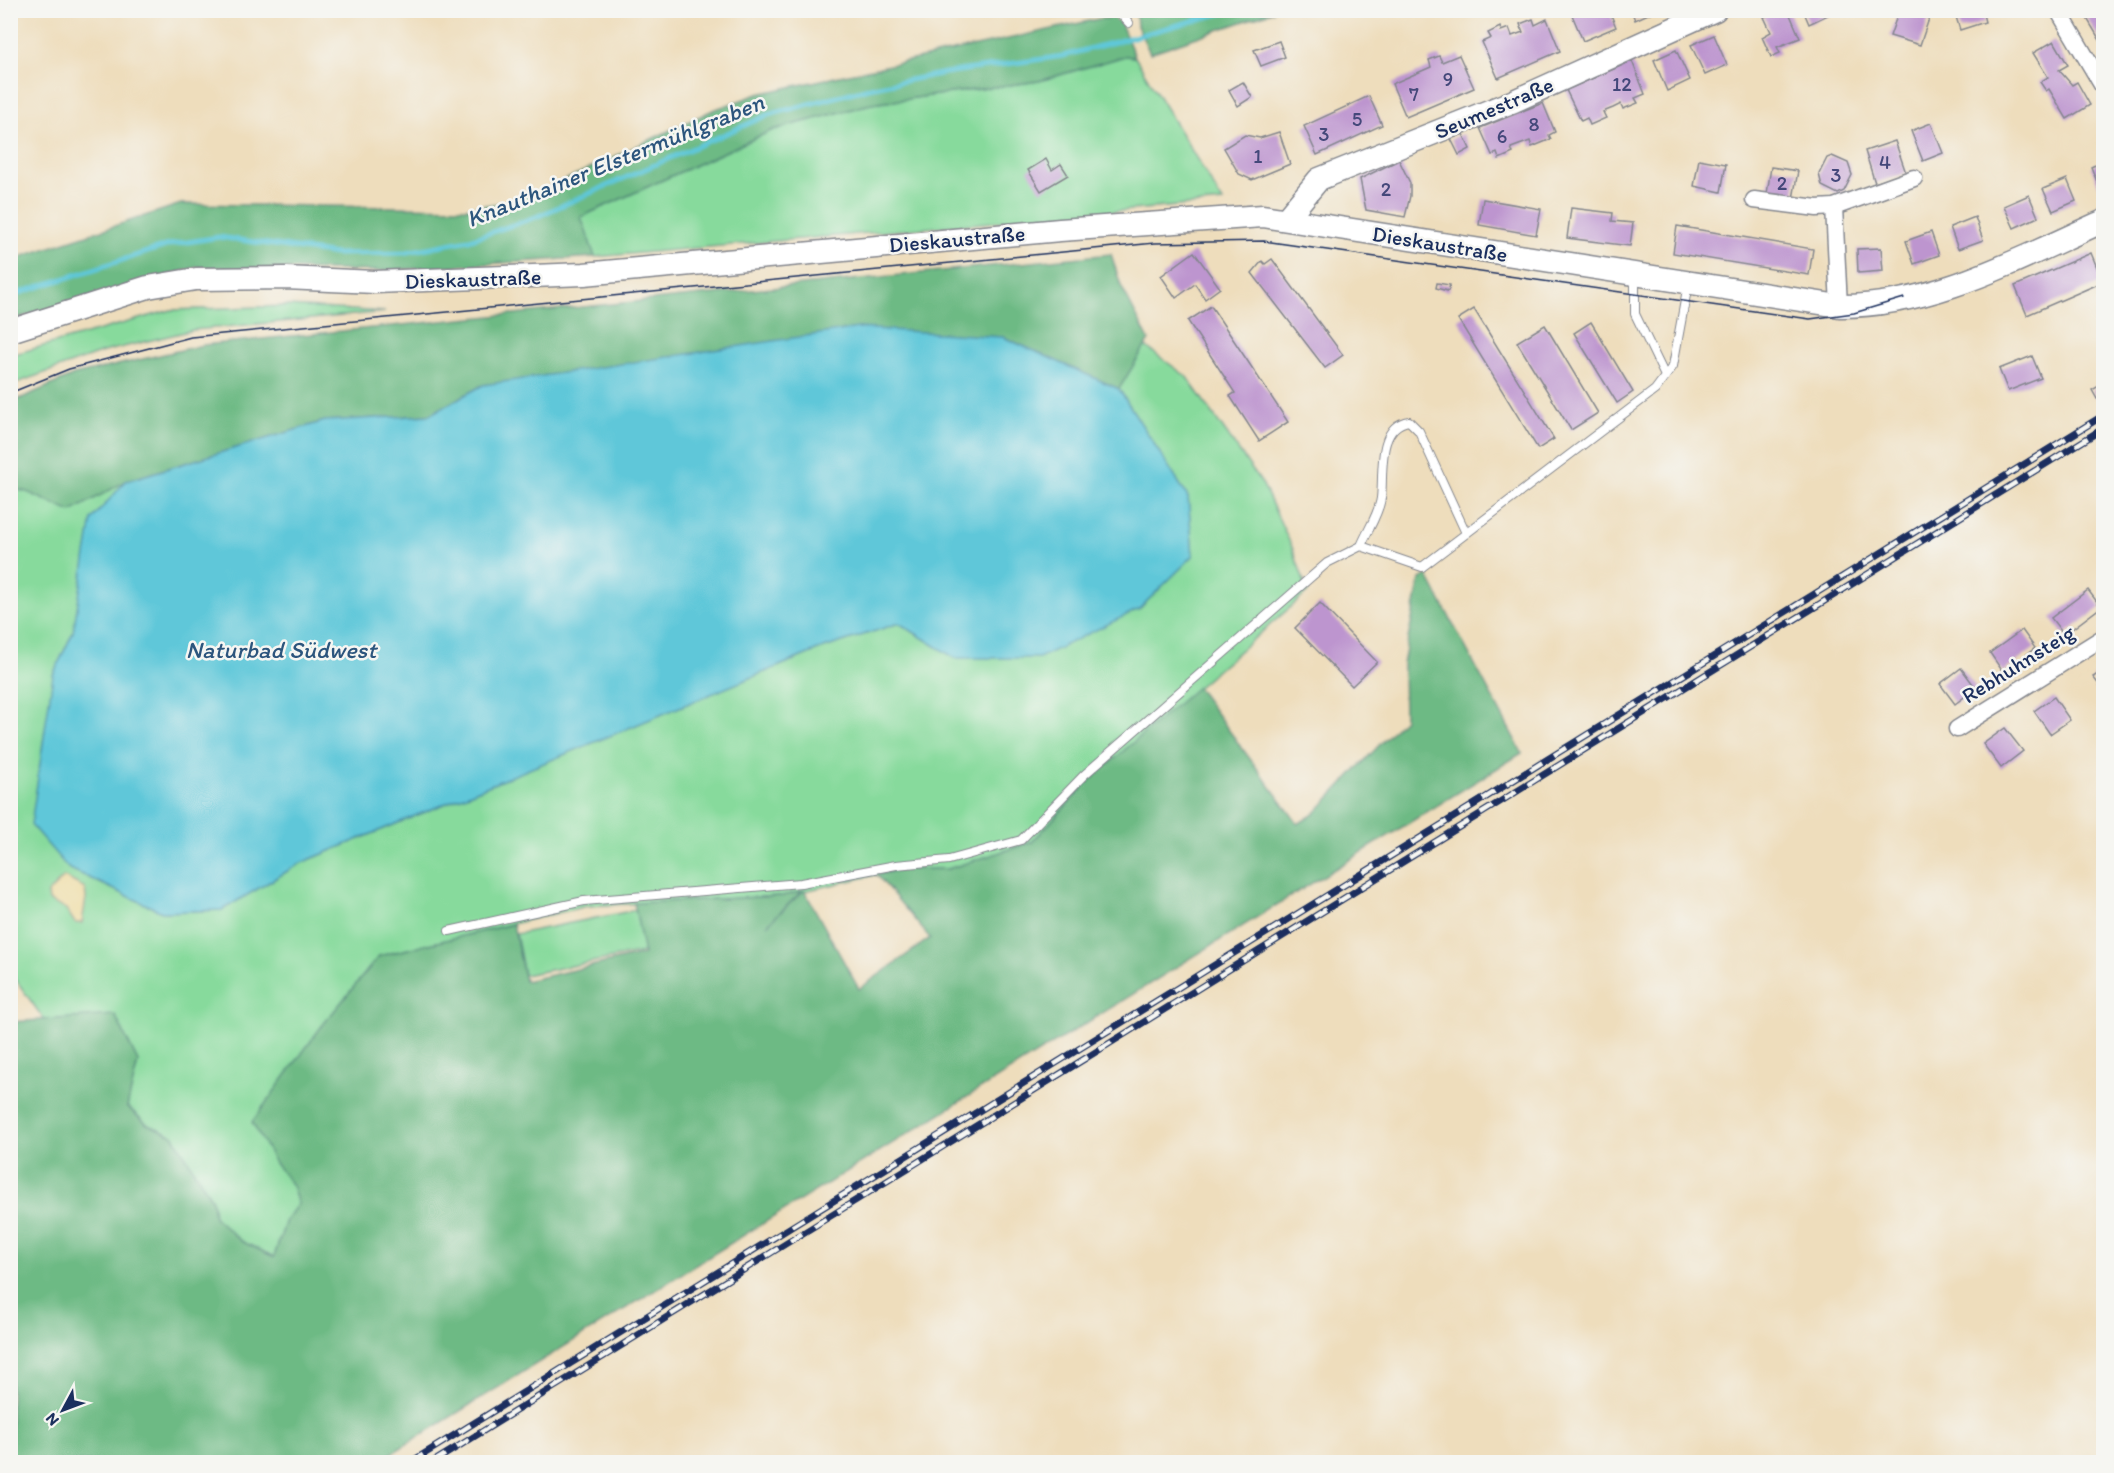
<svg xmlns="http://www.w3.org/2000/svg" width="2114" height="1473" viewBox="0 0 2114 1473" font-family="Itim,sans-serif">
	<style>
		.green { fill: #87da9c; stroke: #51847d; stroke-width: 1.5; fill-rule: evenodd }
		.forest { fill: #6dba84; stroke: #447471; stroke-width: 1.5 }
		.sand { fill: #eeda9e; stroke: #84847e; stroke-width: 1.5 }
		.water { fill: #5ec7d9; stroke: #3c7b9c; stroke-width: 1.5 }
		.lines { fill: none; stroke-linecap: round; stroke-linejoin: round }
		.stream { stroke: #5ec7d9; stroke-width: 5 }
		.building { fill: #bd95cf }
		.lane-casing { stroke: #84868d; stroke-width: 10 }
		.street-casing { stroke: #84868d; stroke-width: 19 }
		.secondary-casing { stroke: #84868d; stroke-width: 25 }
		.lane { stroke: #fff; stroke-width: 8 }
		.street { stroke: #fff; stroke-width: 16 }
		.secondary { stroke: #fff; stroke-width: 22 }
		.tram { stroke: #1b2f5e; stroke-width: 1.5 }
		.rail-casing { stroke: #1b2f5e; stroke-width: 7 }
		.rail { stroke: #f6f6f2; stroke-width: 4.5; stroke-dasharray: 14; stroke-linecap: butt }
		.labels { text-anchor: middle; dominant-baseline: central; stroke-width: 5; stroke-linejoin: round; paint-order: stroke }
		.number-label { font-size: 20px; fill: #44487a }
		.street-label { font-size: 22px; fill: #1b2f5e; stroke: #f6f6f2 }
		.water-label { font-size: 24px; font-style: italic; fill: #2c557d; stroke: #f6f6f2 }
	</style>
	<rect width="100%" height="100%" fill="#f6f6f2"/>
	<filter id="ink" filterUnits="userSpaceOnUse"><feTurbulence type="fractalNoise" baseFrequency=".0167" numOctaves="2"/><feDisplacementMap in="SourceGraphic" scale="12" xChannelSelector="R" yChannelSelector="G"/><feConvolveMatrix kernelMatrix="1 2 1 2 8 2 1 2 1" color-interpolation-filters="sRGB"/></filter>
	<filter id="wash" filterUnits="userSpaceOnUse"><feTurbulence type="fractalNoise" baseFrequency=".008" numOctaves="4" result="noise"/><feDisplacementMap in="SourceGraphic" scale="24" xChannelSelector="R" yChannelSelector="G"/><feGaussianBlur stdDeviation="1.35" result="paint"/><feColorMatrix in="noise" values="0 0 0 0 0 0 0 0 0 0 0 0 0 0 0 0 0 1.4 0 .05"/><feComposite in="paint" operator="in"/></filter>
	<g filter="url(#wash)">
		<rect width="100%" height="100%" fill="#eeddbc"/>
		<g class="green">
			<path d="M1125 56 1135 57 1223 202 595 257 580 217 773 130 871 104 1039 81Z"/>
			<path d="M288 306 385 312 193 330 103 352 11 385V355L171 310Z"/>
			<path d="M1094 309 1186 376 1263 485 1292 547 1308 592 1090 780 1032 842 948 869H902L782 896 587 906 379 956 275 1163 292 1185 298 1204 286 1220 274 1257 241 1241 214 1217 212 1200 173 1136 147 1124 127 1106 138 1062 115 1016 45 1021 11 973 10 479 302 362ZM483 385 1119 389 1188 497 1193 556 1139 609 955 658 899 623 818 650 301 863 222 910 162 912 68 868 53 675 73 632Z"/>
			<path d="M636 910 644 952 524 975 516 934Z"/>
		</g>
		<g class="forest">
			<path d="M1140 11V10L1274 11 1150 53 1137 26 1136 15Z"/>
			<path d="M1114 18 1121 24 1135 57 1125 56 1039 81 871 104 773 130 581 217 595 257 377 271 197 267 11 320V260L181 204 465 208 501 203 542 191 713 110 758 94 1098 19Z"/>
			<path d="M1111 254 1121 286 1149 340 1119 389 1003 337 481 386 429 415 325 421 126 481 71 512 27 492 11 488 10 403 74 375 203 345Z"/>
			<path d="M1427 575 1522 753 378 1462H11V1022L115 1015 138 1062 127 1107 147 1124 173 1135 212 1200 214 1217 241 1241 274 1257 286 1220 298 1204 292 1185 275 1163 252 1122 321 1027 379 956 513 924 525 981 644 954 634 903 782 896 802 891 767 925 804 890 859 989 930 938 877 875 902 869H948L1032 842 1090 780 1197 687 1298 824 1314 814 1404 719 1403 664 1420 579Z"/>
		</g>
		<path class="sand" d="M64 877 85 888 86 898 82 923H75L66 909 49 901 48 893Z"/>
		<path class="water" d="M858 328 1003 337 1119 389 1188 497 1193 556 1139 609 1039 658H955L899 623 818 650 301 863 222 910 162 912 68 868 31 825 53 675 73 632 92 519 126 481 325 421 429 415 483 385Z"/>
		<g class="lines">
			<path class="stream" d="M10 296 169 245 219 237 336 254 402 253 469 240 536 217 768 115 869 88 945 73 1063 56 1233 10"/>
		</g>
		<g id="blocks">
			<g class="building">
				<path d="M1503 10H1512L1514 14 1506 17Z"/>
				<path d="M1570 10H1609L1616 27 1583 41Z"/>
				<path d="M1631 10H1657L1635 20Z"/>
				<path d="M1779 10H1788L1800 38 1777 47 1780 53 1771 57 1762 37 1771 32 1764 17Z"/>
				<path d="M1803 10H1838L1809 24Z"/>
				<path d="M1891 10H1932L1920 45 1890 36 1897 16Z"/>
				<path d="M1954 10H1982L1985 22 1960 30Z"/>
				<path d="M2082 10H2104V47Z"/>
				<path d="M1533 19 1535 25 1547 19 1560 51 1498 78 1482 42 1491 38 1488 33 1500 27 1501 31 1509 28 1512 36 1523 32 1520 24Z"/>
				<path d="M1714 35 1727 65 1705 75 1691 45Z"/>
				<path d="M1279 41 1285 57 1261 66 1254 50Z"/>
				<path d="M2054 41 2068 65 2059 70 2072 85 2077 82 2090 105 2067 119 2049 89 2046 91 2040 82 2048 77 2033 53Z"/>
				<path d="M1676 50 1690 80 1667 91 1654 60Z"/>
				<path d="M1459 55 1474 88 1406 117 1392 84 1431 67 1429 60 1439 56 1442 62Z"/>
				<path d="M1632 61 1645 94 1635 98 1638 103 1623 109 1621 104 1613 108 1603 112 1606 118 1590 125 1587 118 1581 121 1566 90Z"/>
				<path d="M1243 82 1252 97 1238 106 1229 90Z"/>
				<path d="M1369 96 1382 125 1317 155 1304 126Z"/>
				<path d="M1543 103 1555 132 1549 135 1551 139 1532 147 1530 141 1511 148 1513 153 1499 159 1497 153 1492 155 1480 128Z"/>
				<path d="M1931 123 1943 153 1923 161 1911 131Z"/>
				<path d="M1279 132 1290 164 1252 180 1239 174 1224 148 1245 135 1260 138Z"/>
				<path d="M1463 134 1470 149 1459 155 1451 139Z"/>
				<path d="M1895 141 1906 173 1875 183 1865 151Z"/>
				<path d="M1832 156 1848 163 1852 175 1844 191 1838 194 1822 186 1819 174 1827 158Z"/>
				<path d="M1046 159 1052 170 1061 164 1068 175 1041 191 1028 170Z"/>
				<path d="M1699 159 1726 164 1721 192 1694 186Z"/>
				<path d="M1399 160 1410 183V196L1405 217 1366 210 1360 179Z"/>
				<path d="M2104 161V187L2100 189 2091 167Z"/>
				<path d="M1771 167 1798 171 1793 199 1767 194Z"/>
				<path d="M2067 179 2076 201 2053 211 2043 189Z"/>
				<path d="M2029 195 2038 217 2014 228 2004 206Z"/>
				<path d="M1483 199 1541 209 1536 235 1479 225Z"/>
				<path d="M1571 208 1613 213 1612 221 1633 223 1630 246 1567 238Z"/>
				<path d="M1975 217 1983 240 1958 249 1950 227Z"/>
				<path d="M1677 226 1813 249 1809 275 1673 253Z"/>
				<path d="M1931 232 1939 255 1914 264 1906 241Z"/>
				<path d="M1881 248 1883 271 1858 273 1857 249Z"/>
				<path d="M1194 252 1220 288 1205 299 1195 284 1176 298 1161 276Z"/>
				<path d="M2091 253 2103 282 2027 315 2015 286Z"/>
				<path d="M1272 259 1343 355 1325 368 1252 273 1262 261 1265 264Z"/>
				<path d="M1437 283 1450 285 1448 291 1436 288Z"/>
				<path d="M1211 306 1288 422 1259 441 1230 396 1235 393 1188 321Z"/>
				<path d="M1474 309 1554 439 1538 449 1458 319Z"/>
				<path d="M1591 322 1633 392 1617 403 1574 333Z"/>
				<path d="M1545 325 1598 413 1571 430 1517 342Z"/>
				<path d="M2032 356 2041 378 2008 391 1999 369Z"/>
				<path d="M2104 383V395L2097 399 2092 390Z"/>
				<path d="M2088 590 2101 607 2064 635 2051 618Z"/>
				<path d="M1320 603 1377 662 1352 686 1295 628Z"/>
				<path d="M2022 630 2035 648 2003 672 1990 653Z"/>
				<path d="M1961 668 1976 688 1955 704 1940 684Z"/>
				<path d="M2104 670V691L2093 677Z"/>
				<path d="M2054 697 2070 720 2050 734 2034 711Z"/>
				<path d="M2005 728 2023 751 2001 768 1983 744Z"/>
			</g>
		</g>
	</g>
	<g filter="url(#ink)">
		<use href="#blocks" fill-opacity="0" stroke="#84868d" stroke-width="1.5"/>
		<g class="lines">
			<defs>
				<g id="lane">
					<path d="M1117 10 1129 23"/>
					<path d="M1635 277V314L1665 376"/>
					<path d="M1361 546C1367 531 1379 514 1381 498 1384 475 1376 426 1409 421L1419 431 1466 533"/>
					<path d="M449 931 584 901 801 883 896 865 949 860 1021 840 1084 775 1327 563 1361 546 1422 567 1655 390 1673 366 1688 284"/>
				</g>
				<g id="street">
					<path d="M2058 10 2104 88"/>
					<path d="M1754 200 1817 208 1834 207 1914 178"/>
					<path d="M1834 207 1839 306"/>
					<path d="M1957 729 2104 637"/>
				</g>
				<g id="secondary">
					<path d="M1286 219 1319 179 1514 101 1715 10"/>
					<path d="M10 331 148 287 196 279 285 278 375 282 584 274 1060 230 1263 216 1839 306C1933 307 2020 258 2104 221"/>
				</g>
			</defs>
			<use href="#lane" class="lane-casing"/>
			<use href="#street" class="street-casing"/>
			<use href="#secondary" class="secondary-casing"/>
			<use href="#lane" class="lane"/>
			<use href="#street" class="street"/>
			<use href="#secondary" class="secondary"/>
			<path class="tram" d="M10 393 69 369 191 337 1155 243 1264 241 1810 319 1854 313 1904 298"/>
			<defs>
				<g id="rail">
					<path d="M411 1462 2104 415"/>
					<path d="M433 1462 2104 428"/>
				</g>
			</defs>
			<use href="#rail" class="rail-casing"/>
			<use href="#rail" class="rail"/>
		</g>
	</g>
	<g class="labels">
		<g class="number-label">
			<text x="1448" y="79">9</text>
			<text x="1622" y="84">12</text>
			<text x="1414" y="94">7</text>
			<text x="1357" y="119">5</text>
			<text x="1534" y="124">8</text>
			<text x="1324" y="134">3</text>
			<text x="1502" y="136">6</text>
			<text x="1258" y="156">1</text>
			<text x="1885" y="162">4</text>
			<text x="1836" y="175">3</text>
			<text x="1782" y="183">2</text>
			<text x="1386" y="189">2</text>
		</g>
		<g class="street-label">
			<text transform="translate(1494 108) rotate(-23)">Seumestraße</text>
			<text transform="translate(957 239) rotate(-5)">Dieskaustraße</text>
			<text transform="translate(1440 244) rotate(9)">Dieskaustraße</text>
			<text transform="translate(473 279) rotate(-2)">Dieskaustraße</text>
			<text transform="translate(2018 664) rotate(-32)">Rebhuhnsteig</text>
		</g>
		<g class="water-label">
			<text transform="translate(615 160) rotate(-22)">Knauthainer Elstermühlgraben</text>
			<text x="281" y="649">Naturbad Südwest</text>
		</g>
	</g>
	<rect width="2114" height="1473" fill="none" stroke="#f6f6f2" stroke-width="36"/>
	<g transform="translate(63 1410) rotate(229)" stroke="#f6f6f2" stroke-width="4.5" paint-order="stroke">
	<path d="M0-4.5L10 22L0 15L-10 22Z" fill="#1b2f5e"/>
	<text y="-9" font-size="16" font-weight="bold" text-anchor="middle" fill="#1b2f5e">N</text>
	</g>
</svg>
